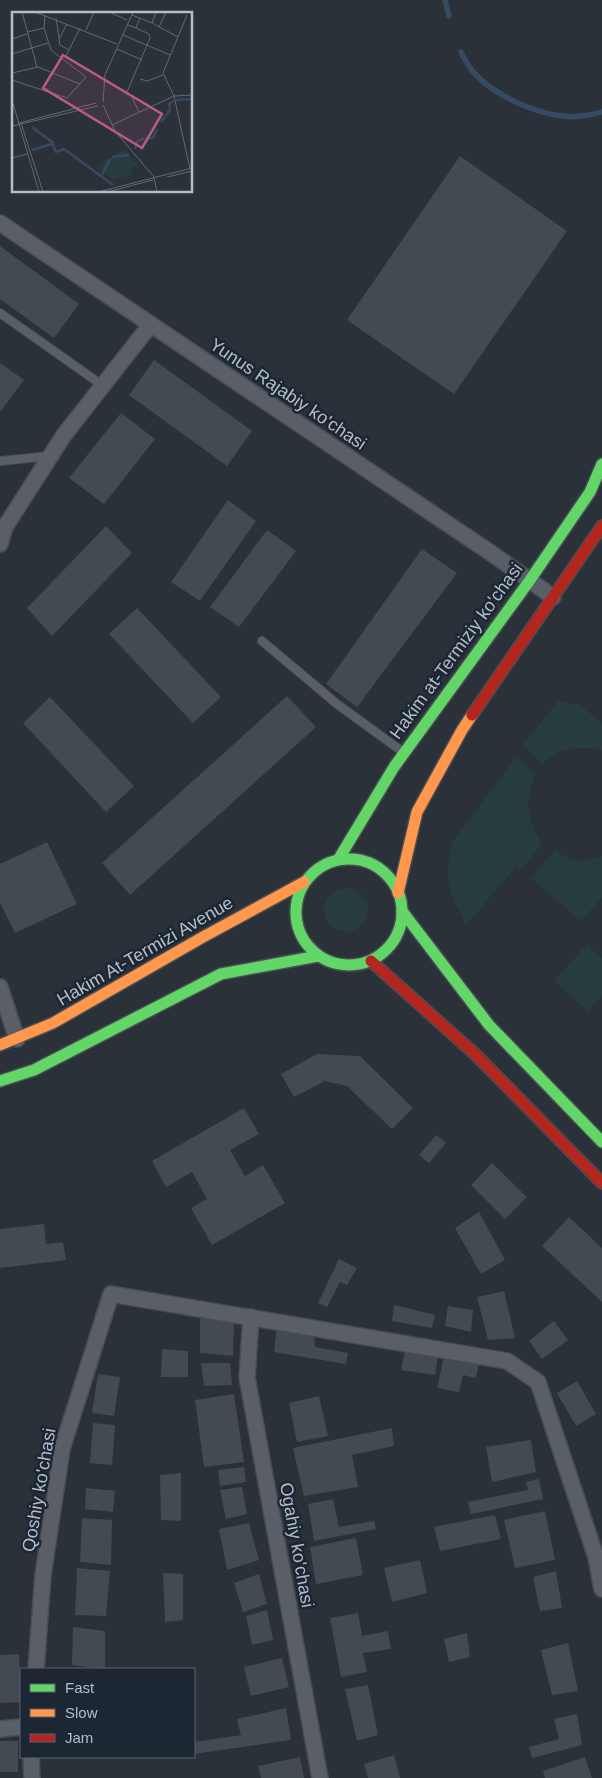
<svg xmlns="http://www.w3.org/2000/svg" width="602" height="1778" viewBox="0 0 602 1778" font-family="Arial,sans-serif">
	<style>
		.green { fill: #273c3f }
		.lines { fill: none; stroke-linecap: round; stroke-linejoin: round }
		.stream { stroke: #364a63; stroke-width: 5.5 }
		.building { fill: #444a51 }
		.lane-casing { stroke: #484d54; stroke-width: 10 }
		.street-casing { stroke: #484d54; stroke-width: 18 }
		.fast-casing { stroke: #484d54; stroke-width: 14 }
		.slow-casing { stroke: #484d54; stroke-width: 14 }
		.jam-casing { stroke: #484d54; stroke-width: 14 }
		.lane { stroke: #5a5f67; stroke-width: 8 }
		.street { stroke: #5a5f67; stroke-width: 15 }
		.fast { stroke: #63d668; stroke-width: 11 }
		.slow { stroke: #ff974d; stroke-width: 11 }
		.jam { stroke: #b3261e; stroke-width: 11 }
		.labels { text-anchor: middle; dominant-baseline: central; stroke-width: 5; stroke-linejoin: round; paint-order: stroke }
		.street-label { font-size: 18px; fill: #b4bdca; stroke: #1d2734 }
		.inset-river { fill: none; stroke: #364a63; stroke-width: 2.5 }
		.inset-road { fill: none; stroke: #616973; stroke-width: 1 }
		.view { fill: #bc5a87; fill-opacity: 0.15; stroke: #bc5a87; stroke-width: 2.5 }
		.inset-edge { fill: none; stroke: #b4bdca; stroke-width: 2.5 }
	</style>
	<rect width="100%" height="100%" fill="#2a3139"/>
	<g class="green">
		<path d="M558 701 573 705 578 703 602 724V751C591 746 568 748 557 753 552 756 547 760 543 763L522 746Z"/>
		<path d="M516 757 536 772C525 806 525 812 542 844L521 870 516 867 466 925 451 894 447 871 452 842Z"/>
		<path d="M555 850C570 862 583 864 602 856V897L581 921 531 878Z"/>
		<circle cx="346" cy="910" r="22"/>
		<path d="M587 944 602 958V996L588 1011 554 981Z"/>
	</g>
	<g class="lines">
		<g class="stream">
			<path d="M445 0 449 16"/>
			<path d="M461 52C465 60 470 69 476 75 495 95 536 114 563 116 575 118 591 115 602 112"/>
		</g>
	</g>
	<g class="building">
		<path d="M460 156 567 231 454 394 347 320Z"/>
		<path d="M0 246 79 304 54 338 0 299Z"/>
		<path d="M154 360 252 431 227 466 129 395Z"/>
		<path d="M0 363 24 380 0 412Z"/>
		<path d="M121 413 155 439 104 504 69 478Z"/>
		<path d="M228 500 256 521 200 601 171 582Z"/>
		<path d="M106 526 132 553 52 636 27 608Z"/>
		<path d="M267 530 296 551 239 627 210 607Z"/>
		<path d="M422 549 457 573 357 707 326 684Z"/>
		<path d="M137 608 221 697 193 723 109 634Z"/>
		<path d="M287 696 316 727 130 895 102 863Z"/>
		<path d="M50 697 134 786 106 812 23 723Z"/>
		<path d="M47 842 77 904 15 933 0 903V864Z"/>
		<path d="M317 1054 360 1056 413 1108 392 1129 347 1086 325 1081 294 1097 281 1074Z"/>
		<path d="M244 1108 259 1134 230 1150 245 1176 263 1165 285 1203 212 1245 191 1208 207 1199 192 1172 166 1187 152 1161Z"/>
		<path d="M436 1135 446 1143 429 1163 419 1155Z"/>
		<path d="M492 1163 527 1197 505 1219 471 1185Z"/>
		<path d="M479 1212 505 1260 481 1274 455 1228Z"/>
		<path d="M569 1217 602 1248V1302L542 1246Z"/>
		<path d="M44 1224 46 1244 63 1242 66 1260 0 1268V1229Z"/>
		<path d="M339 1259 357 1268 347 1285 340 1282 327 1307 318 1303Z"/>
		<path d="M504 1291 515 1338 488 1340 477 1297Z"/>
		<path d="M394 1305 435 1315 432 1328 392 1321Z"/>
		<path d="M448 1306 473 1310 471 1332 445 1326Z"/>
		<path d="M200 1316 234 1321 233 1356 200 1353Z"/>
		<path d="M554 1321 568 1340 542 1359 529 1341Z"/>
		<path d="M277 1326 314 1335 315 1347 348 1353 346 1364 274 1352Z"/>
		<path d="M162 1349 188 1351V1377H161Z"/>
		<path d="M405 1351 438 1356 435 1375 401 1370Z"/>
		<path d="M444 1356 479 1363 476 1378 463 1375 459 1392 437 1388Z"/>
		<path d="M201 1363H230L232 1385 204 1386Z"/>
		<path d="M98 1374 120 1377 114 1416 92 1413Z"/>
		<path d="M577 1381 596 1414 576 1426 557 1393Z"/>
		<path d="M234 1394 244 1462 204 1467 195 1400Z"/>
		<path d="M319 1396 328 1436 297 1442 289 1403Z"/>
		<path d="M93 1423 115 1425 112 1465 90 1463Z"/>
		<path d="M392 1428 394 1446 352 1455 358 1487 304 1496 293 1448Z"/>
		<path d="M531 1440 536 1472 492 1482 486 1447Z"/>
		<path d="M244 1467 246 1482 220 1486 218 1470Z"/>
		<path d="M181 1473V1521L161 1520 160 1475Z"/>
		<path d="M539 1479 543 1499 471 1514 468 1502 528 1490 526 1482Z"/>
		<path d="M242 1487 247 1514 226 1519 220 1490Z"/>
		<path d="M86 1488 115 1491 113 1512 85 1509Z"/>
		<path d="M333 1499 339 1527 374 1521 376 1529 314 1541 308 1504Z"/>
		<path d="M545 1511 555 1560 515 1568 504 1520Z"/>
		<path d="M495 1515 501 1539 440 1551 434 1527Z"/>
		<path d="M82 1518 112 1520 111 1565 80 1562Z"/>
		<path d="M249 1523 259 1560 227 1570 219 1529Z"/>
		<path d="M356 1538 363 1575 316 1584 310 1547Z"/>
		<path d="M420 1560 427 1593 392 1602 384 1568Z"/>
		<path d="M77 1568 110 1571 106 1616 75 1615Z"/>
		<path d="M556 1571 562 1608 540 1611 533 1577Z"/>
		<path d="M163 1573 183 1574V1620L165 1622Z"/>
		<path d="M259 1574 267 1604 243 1612 234 1583Z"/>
		<path d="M267 1610 273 1640 252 1645 246 1616Z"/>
		<path d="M358 1613 362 1636 388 1631 391 1649 363 1653 367 1672 341 1677 330 1618Z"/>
		<path d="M73 1627 105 1631V1669L72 1665Z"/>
		<path d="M467 1633 470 1657 449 1662 444 1639Z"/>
		<path d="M568 1643 578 1691 552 1695 541 1650Z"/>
		<path d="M19 1654 21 1702 0 1703V1655Z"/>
		<path d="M282 1658 289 1687 251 1696 244 1667Z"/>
		<path d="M368 1685 378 1735 357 1741 345 1689Z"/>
		<path d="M286 1708 291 1740 194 1754V1742L241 1735 237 1719Z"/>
		<path d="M577 1714 582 1745 532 1758 529 1747 559 1739 554 1719Z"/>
		<rect x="0" y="1741" width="18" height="31"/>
		<path d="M394 1755 400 1778H368L364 1764Z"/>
		<path d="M300 1757 304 1778H261L258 1766Z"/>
		<path d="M585 1757 592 1778H545L543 1771Z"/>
	</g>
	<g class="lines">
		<defs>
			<g id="lane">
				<path d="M0 313 102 385"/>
				<path d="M0 461 50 456"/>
				<path d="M262 641 337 704 403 752"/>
			</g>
			<g id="street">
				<path d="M0 223 491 553 553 597"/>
				<path d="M0 544 5 527 64 435 151 324"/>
				<path d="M0 987 17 1039"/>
				<path d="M251 1317 247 1377 320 1778"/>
				<path d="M36 1669 43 1575 62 1449 111 1294 507 1361 538 1382 596 1557 602 1589"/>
				<path d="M0 1729 21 1727"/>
				<path d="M31 1757 32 1778"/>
			</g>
			<g id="fast">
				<circle cx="349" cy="912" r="53"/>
				<path d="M338 860 394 767 530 580 590 492 602 464"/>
				<path d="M402 911 489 1025 602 1142"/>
				<path d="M0 1081 34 1070 221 974 318 956"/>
			</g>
			<g id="slow">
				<path d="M398 893 417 812 462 730 472 715"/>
				<path d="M0 1045 53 1023 203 937 304 882"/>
			</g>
			<g id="jam">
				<path d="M472 715 602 526"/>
				<path d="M371 961 476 1055 602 1183"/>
			</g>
		</defs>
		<use href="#lane" class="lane-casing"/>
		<use href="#street" class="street-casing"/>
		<use href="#fast" class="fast-casing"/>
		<use href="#slow" class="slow-casing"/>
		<use href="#jam" class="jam-casing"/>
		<use href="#lane" class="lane"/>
		<use href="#street" class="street"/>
		<use href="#fast" class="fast"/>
		<use href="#slow" class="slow"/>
		<use href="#jam" class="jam"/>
	</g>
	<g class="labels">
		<g class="street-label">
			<text transform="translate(288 394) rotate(34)">Yunus Rajabiy ko'chasi</text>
			<text transform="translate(456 651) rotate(-54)">Hakim at-Termiziy ko'chasi</text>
			<text transform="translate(145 951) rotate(-30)">Hakim At-Termizi Avenue</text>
			<text transform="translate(39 1490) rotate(-80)">Qoshiy ko'chasi</text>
			<text transform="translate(297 1545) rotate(80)">Ogahiy ko'chasi</text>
		</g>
	</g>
	<g transform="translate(12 12)">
		<rect width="180" height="180" fill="#2a3139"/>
		<path d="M112 137 126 153 119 155 120 163 102 168 83 156Z" fill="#273c3f"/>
		<path class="inset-river" d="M164 88 180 87M149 110 158 98 157 92 162 89M20 115 40 130 44 140 52 137 101 173M134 127 141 126 145 117M123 137 125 130 132 126M20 138 40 132M100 145 117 143M90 163 98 147"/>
		<path class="inset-road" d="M10 0 25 55M23 0 105 32M97 0 115 8M120 3 140 11 144 0M175 3 151 61 162 84 178 157M44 6 48 33 57 38M140 11 166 25M116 13 124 16 128 6M147 15 154 0M74 18 82 0M15 20 32 16M111 23 158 43M0 27 15 22M47 27 55 12M105 37 130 48M0 42 36 31M53 46 68 16M0 61 26 55 68 72M128 67 135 69 151 63M0 68 55 86 74 65 39 38 32 16 33 3M93 69 119 83 127 100M115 80 138 26 137 22 124 16M0 88 27 180M91 90 93 63 121 0M91 93 103 119 142 165 145 180M7 111 84 91M9 111 31 180M100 113 162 84 180 83M0 114 86 94M0 146 15 142M155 165 180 159M86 180 180 156M95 180 141 168"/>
		<path class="view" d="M51 43 150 102 130 136 31 76Z"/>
		<rect width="180" height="180" class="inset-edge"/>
	</g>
	<rect x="20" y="1668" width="175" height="90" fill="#1d2734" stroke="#596370"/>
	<rect x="30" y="1684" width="25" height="8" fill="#63d668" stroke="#596370"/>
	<text x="65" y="1693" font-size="15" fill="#b4bdca">Fast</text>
	<rect x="30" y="1709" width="25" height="8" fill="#ff974d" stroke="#596370"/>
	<text x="65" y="1718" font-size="15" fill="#b4bdca">Slow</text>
	<rect x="30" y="1734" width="25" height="8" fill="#b3261e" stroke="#596370"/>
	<text x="65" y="1743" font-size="15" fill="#b4bdca">Jam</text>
</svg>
